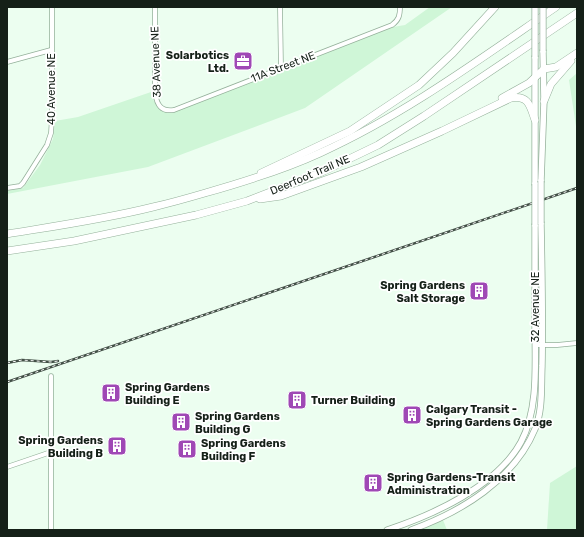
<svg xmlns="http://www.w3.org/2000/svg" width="584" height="537" viewBox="0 0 584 537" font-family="Rubik,sans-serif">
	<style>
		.green { fill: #cff6d7 }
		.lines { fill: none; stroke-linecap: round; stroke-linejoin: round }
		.street-casing { stroke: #95b19b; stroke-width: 5.5 }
		.secondary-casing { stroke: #95b19b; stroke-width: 7 }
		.highway-casing { stroke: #95b19b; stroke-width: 8 }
		.street { stroke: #fff; stroke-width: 4 }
		.secondary { stroke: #fff; stroke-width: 5.5 }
		.highway { stroke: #fff; stroke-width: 7 }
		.rail-casing { stroke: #424f46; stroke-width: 2.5 }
		.rail { stroke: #fff; stroke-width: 1; stroke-dasharray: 3; stroke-linecap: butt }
		.secondary-bridge-casing { stroke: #95b19b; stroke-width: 7; stroke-linecap: butt }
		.secondary-bridge { stroke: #fff; stroke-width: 5.5 }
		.labels { text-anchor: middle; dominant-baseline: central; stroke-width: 3.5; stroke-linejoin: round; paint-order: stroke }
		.poi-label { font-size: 11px; font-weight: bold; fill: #152018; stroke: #fff; text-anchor: start }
		.street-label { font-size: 11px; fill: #152018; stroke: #fff }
	</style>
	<rect width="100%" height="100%" fill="#ecfef0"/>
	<g class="green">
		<path d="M430 7H452L305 108 148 167 7 194V191L23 188 40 165 53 139 55 121 78 117 151 92C154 105 160 114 174 112L393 27 405 25Z"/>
		<path d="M577 73V133L569 80Z"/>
		<path d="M577 466V530H547L550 483Z"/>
		<path d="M443 520 447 530H421Z"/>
	</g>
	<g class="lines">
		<defs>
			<g id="street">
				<path d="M155 7V93C157 105 161 112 174 110L392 25C399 20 400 15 400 7"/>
				<path d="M280 7 281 68"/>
				<path d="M7 62 51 50"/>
				<path d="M7 188 20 186 23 183 47 145 51 133 52 118V7"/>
				<path d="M535 345H557L577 343"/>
				<path d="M51 376V530"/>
				<path d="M7 467 51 452"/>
			</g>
			<g id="secondary">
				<path d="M541 181 544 101 543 51"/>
				<path d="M535 184V57"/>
				<path d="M387 530C433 515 497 486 521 442 539 408 535 363 535 325 535 292 535 259 535 225"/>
				<path d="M411 530C461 512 514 480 535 429 543 410 541 387 542 366 543 318 542 271 541 223"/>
			</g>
			<g id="highway">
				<path d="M502 98 529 83 544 69 556 67 577 53"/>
				<path d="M544 101 551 84 571 61"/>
				<path d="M261 173 350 131 419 85 453 53 495 7"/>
				<path d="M260 199 281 196 361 167 442 131 511 98C529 95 530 106 535 120"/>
				<path d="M7 234C56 226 105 219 153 207 170 203 188 198 205 193 244 182 283 170 320 153 404 115 480 59 556 7"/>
				<path d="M7 251 74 241 196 215 247 201 322 172 378 145 424 116 577 13"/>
			</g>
		</defs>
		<use href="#street" class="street-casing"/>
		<use href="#secondary" class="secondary-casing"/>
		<use href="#highway" class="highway-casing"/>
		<use href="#street" class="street"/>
		<use href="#secondary" class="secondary"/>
		<use href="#highway" class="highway"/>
		<defs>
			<g id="rail">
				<path d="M7 363 22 360 51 362 58 361"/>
				<path d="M7 382 577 188"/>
			</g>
		</defs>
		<use href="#rail" class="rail-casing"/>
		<use href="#rail" class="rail"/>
		<defs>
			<g id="secondary-bridge">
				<path d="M543 51V7"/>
				<path d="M535 57V7"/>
				<path d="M541 223V181"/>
				<path d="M535 225V184"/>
			</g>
		</defs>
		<use href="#secondary-bridge" class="secondary-bridge-casing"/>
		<use href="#secondary-bridge" class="secondary-bridge"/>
	</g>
	<defs>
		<symbol id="office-square" viewBox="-11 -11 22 22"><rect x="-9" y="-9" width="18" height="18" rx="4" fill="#9f48b5" stroke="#fff"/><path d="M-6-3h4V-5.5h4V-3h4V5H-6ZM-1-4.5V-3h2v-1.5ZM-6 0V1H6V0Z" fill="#fff"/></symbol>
		<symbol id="building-square" viewBox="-11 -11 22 22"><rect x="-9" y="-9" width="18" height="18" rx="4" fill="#9f48b5" stroke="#fff"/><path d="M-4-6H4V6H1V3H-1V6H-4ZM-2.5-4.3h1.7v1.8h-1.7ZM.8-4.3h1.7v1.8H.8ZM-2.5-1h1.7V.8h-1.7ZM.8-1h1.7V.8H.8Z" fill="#fff"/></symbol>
	</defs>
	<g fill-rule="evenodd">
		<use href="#office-square" x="232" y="50" width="22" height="22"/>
		<use href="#building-square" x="468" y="280" width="22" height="22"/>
		<use href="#building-square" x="100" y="382" width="22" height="22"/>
		<use href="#building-square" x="286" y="389" width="22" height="22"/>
		<use href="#building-square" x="401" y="404" width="22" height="22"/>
		<use href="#building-square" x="170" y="411" width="22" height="22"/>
		<use href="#building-square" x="106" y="435" width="22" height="22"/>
		<use href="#building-square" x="176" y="438" width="22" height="22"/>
		<use href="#building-square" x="362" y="472" width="22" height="22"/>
	</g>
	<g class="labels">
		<g class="poi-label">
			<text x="229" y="55" text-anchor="end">Solarbotics<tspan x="229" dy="13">Ltd.</tspan></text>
			<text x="465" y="285" text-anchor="end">Spring Gardens<tspan x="465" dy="13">Salt Storage</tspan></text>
			<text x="125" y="387">Spring Gardens<tspan x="125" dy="13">Building E</tspan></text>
			<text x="311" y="400">Turner Building</text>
			<text x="426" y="409">Calgary Transit -<tspan x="426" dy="13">Spring Gardens Garage</tspan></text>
			<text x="195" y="416">Spring Gardens<tspan x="195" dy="13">Building G</tspan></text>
			<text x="103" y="440" text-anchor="end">Spring Gardens<tspan x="103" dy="13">Building B</tspan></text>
			<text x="201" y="443">Spring Gardens<tspan x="201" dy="13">Building F</tspan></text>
			<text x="387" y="477">Spring Gardens-Transit<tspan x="387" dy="13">Administration</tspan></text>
		</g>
		<g class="street-label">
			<text transform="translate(156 62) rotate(-92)">38 Avenue NE</text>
			<text transform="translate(283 67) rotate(-21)">11A Street NE</text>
			<text transform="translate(51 89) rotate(-90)">40 Avenue NE</text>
			<text transform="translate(310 175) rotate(-23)">Deerfoot Trail NE</text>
			<text transform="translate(535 307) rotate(-90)">32 Avenue NE</text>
		</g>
	</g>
	<rect width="584" height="537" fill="none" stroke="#152018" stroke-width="16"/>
</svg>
